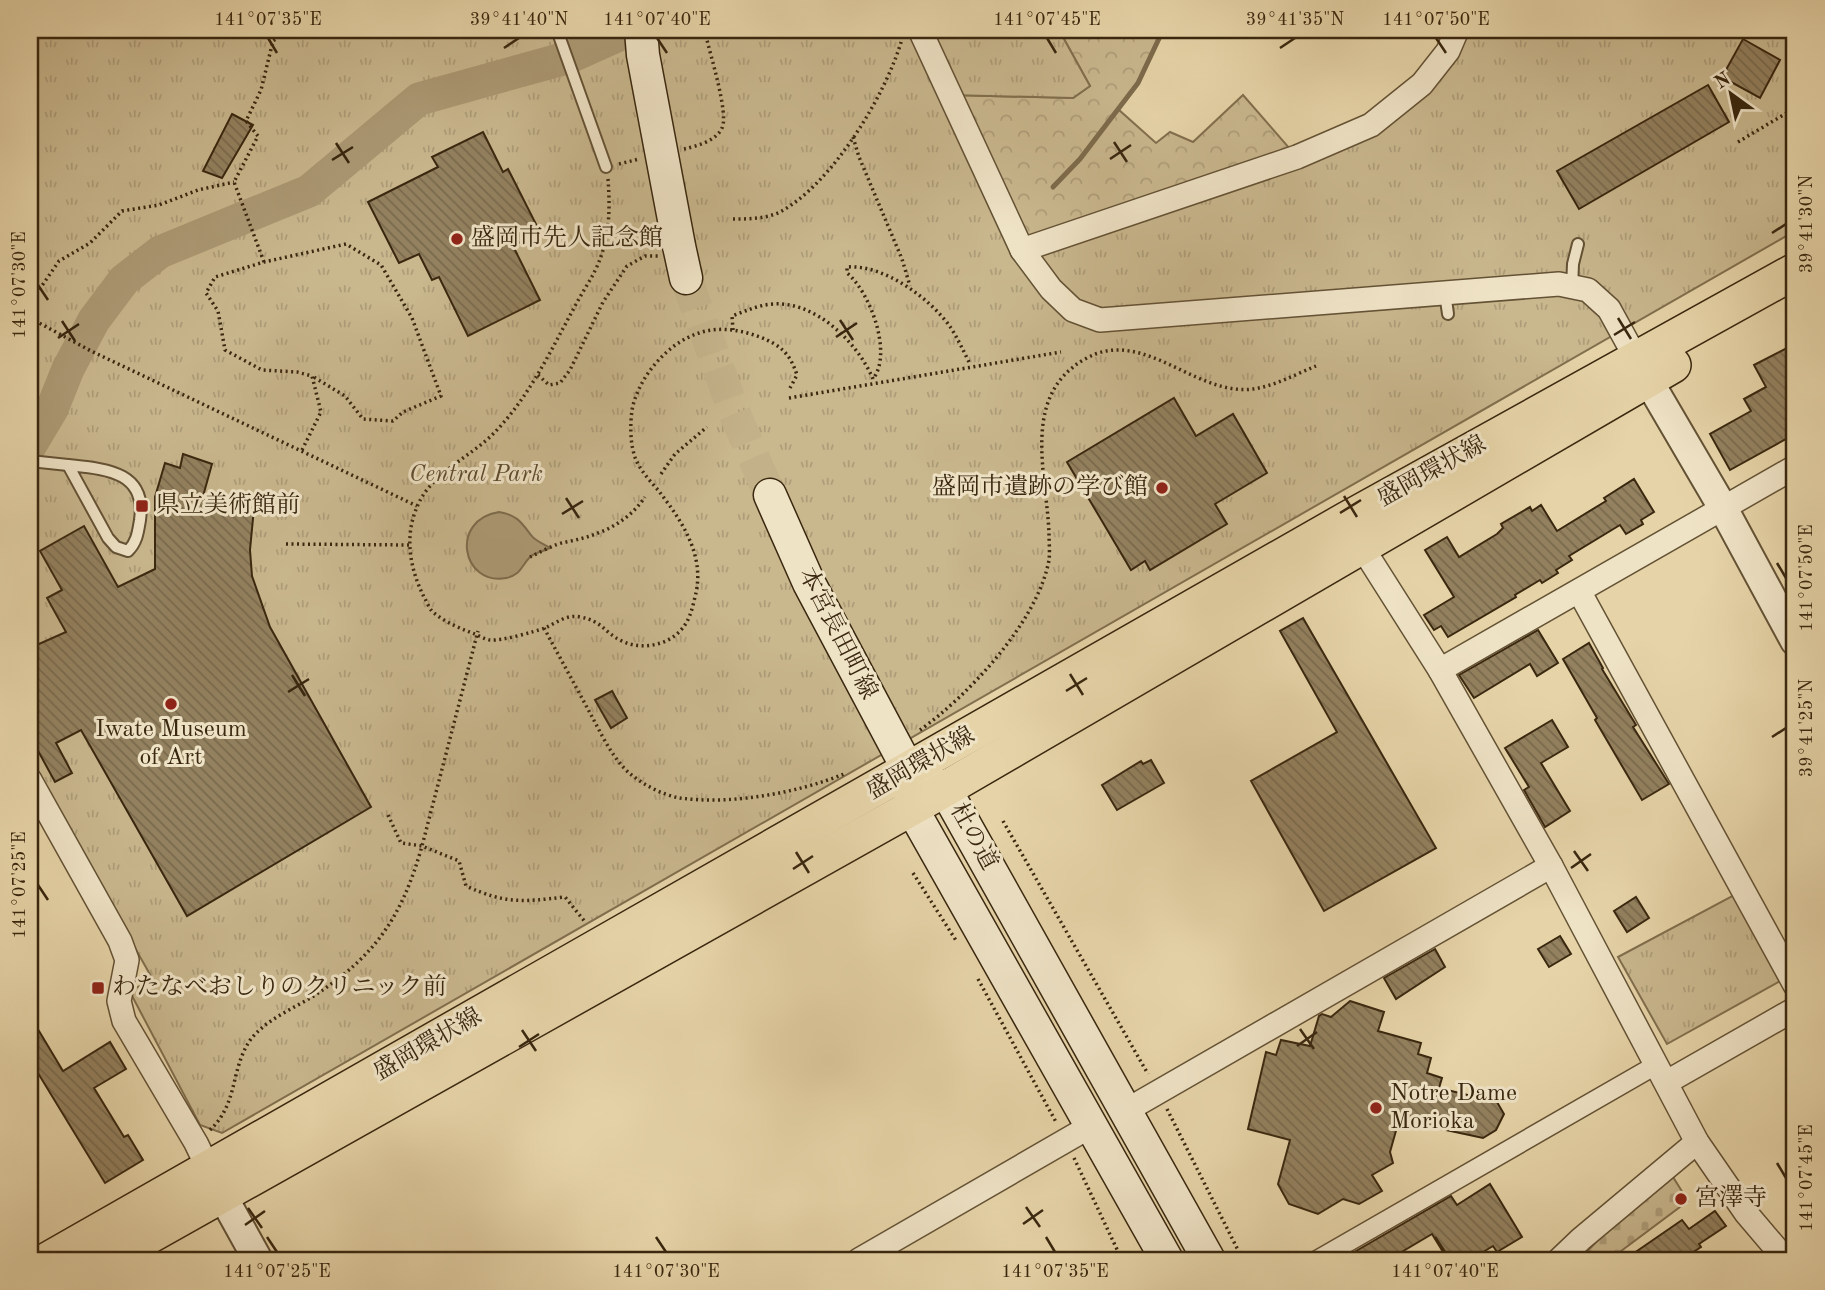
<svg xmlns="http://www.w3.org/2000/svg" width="1825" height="1290" viewBox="0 0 1825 1290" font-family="'Old Standard TT','Noto Serif JP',serif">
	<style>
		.forest { fill: url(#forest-crowns); stroke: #816f4e; stroke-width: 2 }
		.cemetery { fill: url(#cemetery-stones); stroke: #816f4e; stroke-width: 2 }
		.park { fill: url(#park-tufts); stroke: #816f4e; stroke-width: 2 }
		.water { fill: #ab9974; stroke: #7d6b4c; stroke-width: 2 }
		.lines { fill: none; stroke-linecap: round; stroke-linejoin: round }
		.stream { stroke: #7d6b4c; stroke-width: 5 }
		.river { stroke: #ab9974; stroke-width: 33 }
		.building { fill: url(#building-back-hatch); stroke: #39270f; stroke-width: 2 }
		.secondary-tunnel { stroke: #c3b189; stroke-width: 32; stroke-dasharray: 32 16; stroke-linecap: butt }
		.service-casing { stroke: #645235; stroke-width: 14 }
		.pedestrian-casing { stroke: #645235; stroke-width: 21 }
		.minor-casing { stroke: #645235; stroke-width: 26 }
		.tertiary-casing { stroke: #645235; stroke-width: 32 }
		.secondary-casing { stroke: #39270f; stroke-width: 35 }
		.primary-casing { stroke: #39270f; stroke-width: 38 }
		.path { stroke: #39270f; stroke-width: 3.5; stroke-dasharray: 2 3.5; stroke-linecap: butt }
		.service { stroke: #efe3c6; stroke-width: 10 }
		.pedestrian { stroke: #efe3c6; stroke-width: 18 }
		.minor { stroke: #efe3c6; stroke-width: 23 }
		.tertiary { stroke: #efe3c6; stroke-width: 28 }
		.secondary { stroke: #efe3c6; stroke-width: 32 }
		.primary { stroke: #e6d4a8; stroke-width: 35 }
		.secondary-bridge-casing { stroke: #39270f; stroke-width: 35; stroke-linecap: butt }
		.secondary-bridge { stroke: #efe3c6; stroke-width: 32 }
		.ticks { fill: none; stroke: #39270f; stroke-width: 2.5 }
		.poi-dot { fill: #8f2418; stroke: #efe3c6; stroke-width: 2.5 }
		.labels { text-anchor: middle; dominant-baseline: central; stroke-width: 6; stroke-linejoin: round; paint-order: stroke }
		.poi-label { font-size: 24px; fill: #39270f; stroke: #efe3c6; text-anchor: start }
		.street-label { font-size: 24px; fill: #39270f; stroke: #efe3c6 }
		.park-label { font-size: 24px; font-style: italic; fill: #5d4b2f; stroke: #efe3c6 }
		.neatline { fill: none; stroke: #39270f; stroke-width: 2.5 }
		.ticks-label { font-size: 18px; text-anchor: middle; fill: #39270f }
	</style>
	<defs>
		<pattern id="forest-crowns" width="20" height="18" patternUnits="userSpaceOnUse" patternTransform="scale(1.75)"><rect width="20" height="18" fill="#c9b78e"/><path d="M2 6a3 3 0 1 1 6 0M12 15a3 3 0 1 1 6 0" fill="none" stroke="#ad9d79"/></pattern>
		<pattern id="cemetery-stones" width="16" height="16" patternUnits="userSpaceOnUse" patternTransform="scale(1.75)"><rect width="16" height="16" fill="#c9b78e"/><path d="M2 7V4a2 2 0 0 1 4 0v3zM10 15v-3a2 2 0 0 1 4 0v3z" fill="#ad9d79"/></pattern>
		<pattern id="park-tufts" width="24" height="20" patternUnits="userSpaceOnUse" patternTransform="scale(1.75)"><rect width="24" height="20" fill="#c9b78e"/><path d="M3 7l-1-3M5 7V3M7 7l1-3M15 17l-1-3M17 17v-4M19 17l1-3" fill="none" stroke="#ad9d79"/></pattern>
		<pattern id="building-back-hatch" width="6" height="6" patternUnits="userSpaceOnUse" patternTransform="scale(1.75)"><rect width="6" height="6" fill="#93815f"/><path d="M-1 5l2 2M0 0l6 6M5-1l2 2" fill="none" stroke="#796a4d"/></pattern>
	</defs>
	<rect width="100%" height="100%" fill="#e6d4a8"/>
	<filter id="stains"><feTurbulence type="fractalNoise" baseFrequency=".00286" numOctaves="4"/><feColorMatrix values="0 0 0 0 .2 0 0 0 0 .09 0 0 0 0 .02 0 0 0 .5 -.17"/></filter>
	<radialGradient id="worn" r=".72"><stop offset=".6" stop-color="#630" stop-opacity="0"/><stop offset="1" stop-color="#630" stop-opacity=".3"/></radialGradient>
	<path class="forest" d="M1059 30H1163L1138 83 1118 109 1156 143 1170 132 1193 142 1243 95 1297 157 1028 252 951 95 1073 98 1090 86Z"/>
	<path class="cemetery" d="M1673 1177 1688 1201 1609 1260H1579L1617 1220Z"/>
	<g class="park">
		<path d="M30 30H1059L1090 86 1073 98 952 95 1029 252 1371 125 1457 30H1795V231L222 1133 200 1125 130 992 152 978 30 763Z"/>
		<path d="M1736 894 1784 979 1667 1044 1618 957Z"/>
	</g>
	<path class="water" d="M499 512C517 515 521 522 531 535 535 541 544 544 550 548 544 551 534 553 530 557 521 566 521 575 506 578 462 586 449 520 499 512Z"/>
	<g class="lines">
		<path class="stream" d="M1053 187 1080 159 1138 83 1163 30"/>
		<path class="river" d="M30 446 52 409 68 369 94 320 124 280 160 252 309 191 419 99 570 57 630 30"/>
	</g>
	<g class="building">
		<path d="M1743 39 1780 60 1760 98 1722 77Z"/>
		<path d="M1708 85 1729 122 1579 209 1557 171Z"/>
		<path d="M232 114 253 125 222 178 203 171Z"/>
		<path d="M483 132 503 172 508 169 540 232 513 246 540 300 468 336 439 277 432 280 419 254 399 263 368 202 438 167 432 157Z"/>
		<path d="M1795 344V434L1730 470 1710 434 1751 411 1744 399 1766 387 1754 365Z"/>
		<path d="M1174 398 1196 436 1233 414 1267 473 1215 504 1227 524 1150 570 1145 561 1131 570 1067 462Z"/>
		<path d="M183 454 212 464 202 500 254 508 250 550 252 576 270 627 371 807 187 916 81 730 56 743 72 773 55 782 30 736V648L66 632 47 598 62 590 40 551 84 526 118 587 155 569V497L165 463 180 468Z"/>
		<path d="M1634 479 1654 512 1641 520 1643 524 1626 534 1620 525 1569 556 1572 560 1556 570 1558 573 1542 583 1540 580 1515 595 1516 597 1448 637 1441 626 1434 630 1424 615 1454 597 1425 550 1447 537 1459 557 1497 534 1503 528 1501 524 1530 507 1532 511 1541 505 1557 531 1606 501 1604 498Z"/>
		<path d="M1303 618 1436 848 1324 911 1251 781 1337 732 1280 631Z"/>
		<path d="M1538 630 1558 663 1537 676 1530 664 1474 698 1459 675Z"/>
		<path d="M1589 643 1603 668 1602 669 1636 725 1633 727 1669 784 1642 800 1595 720 1597 718 1563 659Z"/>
		<path d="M612 691 627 718 611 728 595 700Z"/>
		<path d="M1552 720 1568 747 1541 763 1570 811 1545 827 1524 790 1529 787 1505 748Z"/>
		<path d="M1151 760 1164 783 1117 810 1102 785 1141 761 1143 764Z"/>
		<path d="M1636 897 1649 918 1627 932 1614 911Z"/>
		<path d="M1560 936 1571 954 1549 967 1538 949Z"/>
		<path d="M1435 949 1445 967 1396 999 1384 978Z"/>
		<path d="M1350 1001 1384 1012 1378 1031 1421 1043 1418 1054 1431 1058 1427 1073 1442 1078 1439 1088 1497 1102 1504 1114 1496 1130 1483 1138 1399 1120 1390 1152 1393 1163 1372 1175 1382 1191 1359 1204 1343 1199 1318 1214 1289 1204 1278 1184 1290 1140 1248 1129 1266 1052 1276 1055 1281 1040 1310 1046 1319 1016 1322 1014 1331 1017Z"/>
		<path d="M30 1016 63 1071 110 1042 126 1069 94 1088 124 1137 128 1135 143 1160 105 1183 30 1060Z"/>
		<path d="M1490 1184 1522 1237 1497 1252 1493 1246 1470 1260H1448L1432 1234 1388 1260H1361L1356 1251 1451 1196 1457 1205Z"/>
		<path d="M1715 1211 1726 1226 1699 1244 1701 1247 1681 1260H1624L1682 1220 1689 1229Z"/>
	</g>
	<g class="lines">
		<path class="secondary-tunnel" d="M686 278 734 412 770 495"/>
		<defs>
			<g id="service">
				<path d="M557 30 606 167"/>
				<path d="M1572 287 1573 264 1578 244"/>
				<path d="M1445 293 1448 314"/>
				<path d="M30 461 68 465"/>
				<path d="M68 465C105 469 147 471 140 520 138 532 137 542 128 551L116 547 108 538Z"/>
			</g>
			<path id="pedestrian" d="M1317 1260 1656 1065"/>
			<g id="minor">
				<path d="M920 30 1022 250 1051 289 1073 310 1100 320 1559 284 1588 290 1609 309 1643 371"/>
				<path d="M1022 250 1297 157 1371 125 1422 84 1448 51 1457 30"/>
				<path d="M1355 536 1440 670 1551 866 1697 1142 1746 1213 1786 1260"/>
				<path d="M1579 591 1795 985"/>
				<path d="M1440 670 1795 467"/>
				<path d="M30 780 120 941 127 960 119 1001 124 1021 196 1143 209 1170"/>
				<path d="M1667 1082 1795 1009"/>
				<path d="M1127 1110 1551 866"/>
				<path d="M859 1260 1091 1126"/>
				<path d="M1559 1260 1581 1239 1697 1142"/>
			</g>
			<g id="tertiary">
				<path d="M1648 380 1723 508 1795 641"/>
				<path d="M212 1177 258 1260"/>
			</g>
			<g id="secondary">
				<path d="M679 246 686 278"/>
				<path d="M770 495 809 583 909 771 911 807 1167 1260"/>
				<path d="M923 778 945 789 1209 1260"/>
			</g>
			<g id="primary">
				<path d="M48 1260 1346 520 1795 271"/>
				<path d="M106 1260 945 789 1673 365"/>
			</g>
		</defs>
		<use href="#service" class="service-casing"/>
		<use href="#pedestrian" class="pedestrian-casing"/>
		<use href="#minor" class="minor-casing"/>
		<use href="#tertiary" class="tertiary-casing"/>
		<use href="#secondary" class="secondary-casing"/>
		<use href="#primary" class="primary-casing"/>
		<g class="path">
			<path d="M853 137 859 157 902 259 910 286"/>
			<path d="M1738 142 1795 108"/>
			<path d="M684 149C697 146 716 141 722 128 729 114 710 54 706 36L720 30"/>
			<path d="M619 164 639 159"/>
			<path d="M608 179C610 206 610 233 600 259 594 276 582 292 574 308 550 352 528 399 493 434 469 458 430 474 417 507 404 537 410 569 424 597 427 602 429 609 434 613 445 622 459 628 472 633 478 635 484 639 490 640 502 641 533 632 545 628 556 623 567 614 580 617 603 621 604 633 622 641 640 650 666 646 680 631 689 622 692 610 695 597 706 556 682 521 658 490 650 481 641 471 636 460 630 445 630 426 632 410 638 378 667 343 699 333 719 326 741 330 760 337 780 345 790 353 797 375L790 388"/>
			<path d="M733 219C749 219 765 219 780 212 832 184 886 95 902 39"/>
			<path d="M1795 229V236"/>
			<path d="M264 262 234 182 258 136 246 121 261 90 273 41 289 30"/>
			<path d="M30 303 59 261 90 243 122 211 159 205 198 190 234 182"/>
			<path d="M30 318 91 351 417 506"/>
			<path d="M733 330 732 316C746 311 758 305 773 304 816 301 858 343 873 379 893 353 870 292 847 273V267C884 264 931 299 951 328 958 339 963 350 969 362"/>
			<path d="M538 375 549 385 560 383 570 370 603 302 627 266 645 256H658"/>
			<path d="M789 398 1061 352"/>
			<path d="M302 450 321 412 312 376 297 372 262 370 225 350 218 311 206 293 215 277 264 262 346 244 381 265 412 318 441 396 403 412 393 421 363 419 345 396 312 376"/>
			<path d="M661 474 675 454 707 427"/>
			<path d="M286 544 409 545"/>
			<path d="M530 557C541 552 554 544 566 542 597 536 626 525 645 497"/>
			<path d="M544 628C559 656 575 685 590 713 601 733 611 756 628 772 642 784 662 795 680 798 731 805 797 793 844 774"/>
			<path d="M920 730C969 695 1038 621 1049 560 1050 552 1049 542 1049 534 1047 474 1020 396 1085 359 1137 329 1184 383 1235 389 1263 393 1291 376 1316 366"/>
			<path d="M388 815 401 843 422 846 459 861 466 886C506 904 522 902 565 897L586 923"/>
			<path d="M1003 821 1148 1074"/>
			<path d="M913 873 957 942"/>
			<path d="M978 979 1056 1122"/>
			<path d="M1167 1109 1243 1260"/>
			<path d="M210 1130C239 1103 230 1068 251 1039 266 1020 292 1009 312 997 375 957 402 917 422 846L478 631"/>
			<path d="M1074 1158 1122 1260"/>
		</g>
		<use href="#service" class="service"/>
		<use href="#pedestrian" class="pedestrian"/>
		<use href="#minor" class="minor"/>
		<use href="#tertiary" class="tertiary"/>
		<use href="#secondary" class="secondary"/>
		<use href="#primary" class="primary"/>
		<defs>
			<path id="secondary-bridge" d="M641 30 643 55 679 246"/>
		</defs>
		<use href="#secondary-bridge" class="secondary-bridge-casing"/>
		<use href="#secondary-bridge" class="secondary-bridge"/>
	</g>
	<path class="ticks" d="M268 38 277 53M657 38 667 53M1047 38 1056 53M1436 38 1446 53M504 48 519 38M1280 48 1295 38M1114 142 1127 162M336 143 349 163M1110 159 1131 145M332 160 353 147M1772 233 1786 224M38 285 48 300M1618 318 1631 339M840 320 853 340M62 321 75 341M1614 335 1635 322M836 337 857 323M58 338 79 324M1344 496 1357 517M566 498 579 518M1340 513 1361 500M562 514 583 501M1777 563 1786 578M1070 674 1083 695M292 675 305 696M1066 691 1087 678M288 692 309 679M1772 737 1786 728M1574 851 1588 871M796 852 809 873M1571 868 1591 854M793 869 813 856M38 885 48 900M1300 1029 1314 1049M522 1030 536 1051M1297 1046 1317 1032M519 1047 539 1034M1777 1163 1786 1178M1026 1207 1040 1227M248 1208 262 1228M1023 1224 1043 1210M245 1225 265 1211M267 1237 277 1252M656 1237 666 1252M1046 1237 1055 1252M1435 1237 1445 1252"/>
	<g class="poi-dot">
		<circle cx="457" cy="239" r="7"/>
		<circle cx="1162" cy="488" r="7"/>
		<rect x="135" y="499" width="14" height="14" rx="3.5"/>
		<circle cx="171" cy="704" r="7"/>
		<rect x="91" y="981" width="14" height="14" rx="3.5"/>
		<circle cx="1376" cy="1108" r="7"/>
		<circle cx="1681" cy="1199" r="7"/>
	</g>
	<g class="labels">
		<g class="poi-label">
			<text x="471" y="239">盛岡市先人記念館</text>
			<text x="1148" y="488" text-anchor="end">盛岡市遺跡の学び館</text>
			<text x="156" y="506">県立美術館前</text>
			<text x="171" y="730" text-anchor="middle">Iwate Museum<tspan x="171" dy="28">of Art</tspan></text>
			<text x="112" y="988">わたなべおしりのクリニック前</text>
			<text x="1390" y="1094">Notre Dame<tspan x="1390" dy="28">Morioka</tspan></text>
			<text x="1695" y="1199">宮澤寺</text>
		</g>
		<g class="street-label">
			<text transform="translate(1432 472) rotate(-29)">盛岡環状線</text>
			<text transform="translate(837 634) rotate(63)">本宮長田町線</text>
			<text transform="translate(921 764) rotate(-30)">盛岡環状線</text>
			<text transform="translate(973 837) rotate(61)">杜の道</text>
			<text transform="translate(428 1045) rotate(-30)">盛岡環状線</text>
		</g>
		<g class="park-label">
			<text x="476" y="475">Central Park</text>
		</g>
	</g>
	<rect width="1825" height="1290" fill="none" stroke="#e6d4a8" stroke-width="77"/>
	<g transform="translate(1731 94) rotate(327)" stroke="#efe3c6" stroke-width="5" paint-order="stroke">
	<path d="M0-5L12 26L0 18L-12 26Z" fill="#39270f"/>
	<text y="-10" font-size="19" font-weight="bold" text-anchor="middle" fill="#39270f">N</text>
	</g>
	<rect x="38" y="38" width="1748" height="1214" class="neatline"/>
	<g class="ticks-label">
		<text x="268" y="25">141°07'35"E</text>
		<text x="519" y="25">39°41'40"N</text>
		<text x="657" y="25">141°07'40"E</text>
		<text x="1047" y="25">141°07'45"E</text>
		<text x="1295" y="25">39°41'35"N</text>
		<text x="1436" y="25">141°07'50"E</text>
		<text transform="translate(1806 224) rotate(-90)" y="6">39°41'30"N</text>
		<text transform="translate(19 285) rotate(-90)" y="6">141°07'30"E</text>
		<text transform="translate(1806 578) rotate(-90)" y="6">141°07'50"E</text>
		<text transform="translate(1806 728) rotate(-90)" y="6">39°41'25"N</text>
		<text transform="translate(19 885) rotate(-90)" y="6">141°07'25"E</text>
		<text transform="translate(1806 1178) rotate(-90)" y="6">141°07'45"E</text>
		<text x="277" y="1277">141°07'25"E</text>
		<text x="666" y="1277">141°07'30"E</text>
		<text x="1055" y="1277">141°07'35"E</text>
		<text x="1445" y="1277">141°07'40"E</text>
	</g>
	<rect width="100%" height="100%" filter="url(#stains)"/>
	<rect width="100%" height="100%" fill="url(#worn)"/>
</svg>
